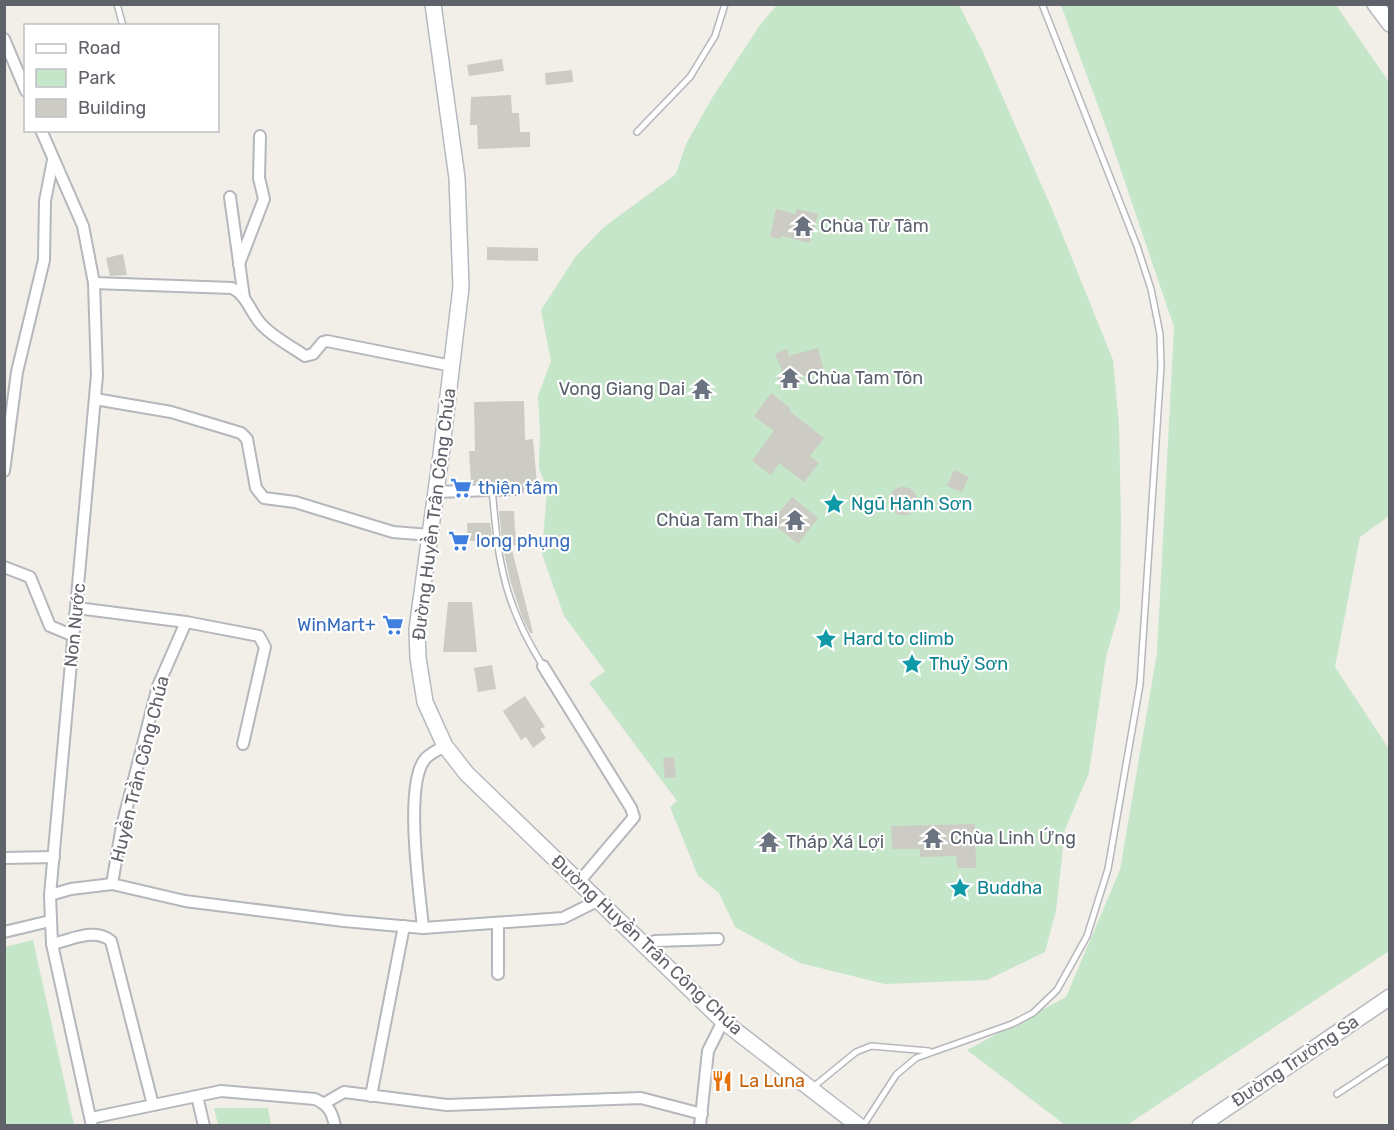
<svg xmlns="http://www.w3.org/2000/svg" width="1394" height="1130" viewBox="0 0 1394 1130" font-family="Rubik,sans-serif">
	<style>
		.green { fill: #c6e6c9 }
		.building { fill: #cccbc4 }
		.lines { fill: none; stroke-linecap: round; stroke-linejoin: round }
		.lane-casing { stroke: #b5b7bc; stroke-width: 8 }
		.street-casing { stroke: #b5b7bc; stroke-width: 14 }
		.secondary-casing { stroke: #b6b9bf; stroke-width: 18 }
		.lane { stroke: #fff; stroke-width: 5 }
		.street { stroke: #fff; stroke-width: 10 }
		.secondary { stroke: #fff; stroke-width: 15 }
		.labels { text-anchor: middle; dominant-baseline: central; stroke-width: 4.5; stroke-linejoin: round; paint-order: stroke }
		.worship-label { font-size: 18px; fill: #5b616d; stroke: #fff; text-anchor: start }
		.shop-label { font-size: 18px; fill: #366cbe; stroke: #fff; text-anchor: start }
		.culture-label { font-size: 18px; fill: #0d838f; stroke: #fff; text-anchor: start }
		.street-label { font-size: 18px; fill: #5f6268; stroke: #fff }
		.food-label { font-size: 18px; fill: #c56008; stroke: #fff; text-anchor: start }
	</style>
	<rect width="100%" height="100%" fill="#f1efe8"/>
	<g class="green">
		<path d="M777 5H959L982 50 1052 209 1113 360 1119 425 1121 519 1120 609 1106 657 1089 773 1065 829 1056 911 1045 952 987 980 885 984 800 963 735 927 719 893 698 876 670 807 677 801 589 683 605 671 564 616 542 554 547 489 539 468 540 431 538 396 551 361 541 310 576 256 604 227 676 174 686 144 712 98 760 25Z"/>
		<path d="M1061 5H1336L1389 82V516L1360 537 1335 667 1389 749V951L1127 1125H1065L967 1050 1066 997 1120 870 1157 653 1174 327 1111 141Z"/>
		<path d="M33 940 74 1125H5V947Z"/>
		<path d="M214 1108H268L271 1125H218Z"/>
	</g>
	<g class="building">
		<path d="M502 59 504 71 469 76 467 65Z"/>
		<path d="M572 70 573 82 546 85 545 73Z"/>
		<path d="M511 95 512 113H519L520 132H530V147L478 149 477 125H470L471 97Z"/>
		<path d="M776 209 795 214 797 209 818 214 810 243 781 236V239L770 237Z"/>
		<path d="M487 247 538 248V261L487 260Z"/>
		<path d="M123 254 127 275 110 276 106 258Z"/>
		<path d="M818 348 824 371 801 377 802 382 781 389 777 375 783 373 775 354 787 349 789 356Z"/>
		<path d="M771 393 791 409 789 411 824 438 810 456 819 463 804 482 779 463 771 475 752 461 774 431 754 416Z"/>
		<path d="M524 401 525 440 533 439 537 484H523L517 482 471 483 469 451H475L474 402Z"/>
		<path d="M954 470 969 477 962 492 947 486Z"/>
		<circle cx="903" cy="501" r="14"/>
		<path d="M792 497 818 518 798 544 771 522Z"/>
		<path d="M499 511H514L516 545 511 546 533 633H530L522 617 510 580 503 548Z"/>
		<path d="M467 523H490L493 543 492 541H468Z"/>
		<path d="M448 602H472L477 652H443Z"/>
		<path d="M492 665 496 689 478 692 474 668Z"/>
		<path d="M525 696 545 727 540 729 546 738 533 748 526 737 521 740 503 711Z"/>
		<path d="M674 757 676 777 665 778 663 758Z"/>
		<path d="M975 824 976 868H957L956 856 920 857V849H892L891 826Z"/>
		<circle cx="769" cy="843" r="11"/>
	</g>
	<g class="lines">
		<defs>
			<g id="lane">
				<path d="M117 4 123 26"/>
				<path d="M637 132 690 77 715 36 725 4"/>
				<path d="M492 490C495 516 496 543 502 568 509 604 524 636 543 666"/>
				<path d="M812 1088 856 1052 871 1046 929 1051"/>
				<path d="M1337 1094 1390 1059"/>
				<path d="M863 1126 896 1075 916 1058 1012 1024 1033 1013 1057 990 1087 936 1108 869 1140 684 1161 366 1160 334 1151 289 1137 246 1042 4"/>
			</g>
			<g id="street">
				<path d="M4 39 26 91"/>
				<path d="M41 130 83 226 94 283 97 375 50 895 52 944 92 1126"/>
				<path d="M230 197 244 298"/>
				<path d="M239 264 264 199 259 178 260 136"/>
				<path d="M94 283 232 288C247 295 251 314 262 325 274 338 291 346 305 356L313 354 323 342 327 341 452 366"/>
				<path d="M95 399 171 412 241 433 247 439 256 488 264 498 295 502 393 532 430 535"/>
				<path d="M4 471 17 372 44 260 45 201 53 160"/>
				<path d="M436 492 517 489"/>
				<path d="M4 567 30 577 50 626 74 636"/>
				<path d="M77 608 186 622 259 636 265 647 243 744"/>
				<path d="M543 666 631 808 634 817 579 882"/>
				<path d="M4 858 54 857"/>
				<path d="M112 884 122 826 158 686 186 622"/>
				<path d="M50 895 71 889 112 884 185 901 344 921 423 928 563 918 597 901"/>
				<path d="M498 923V974"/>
				<path d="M423 928C420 894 403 782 426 758 431 753 439 749 445 746"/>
				<path d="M4 932 50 921"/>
				<path d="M52 944C71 940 95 927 111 941L153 1105"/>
				<path d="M644 945 655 941 718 939"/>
				<path d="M197 1096 204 1126"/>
				<path d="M371 1096 404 926"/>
				<path d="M325 1103 344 1092 447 1105 641 1098 702 1114"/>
				<path d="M91 1118 221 1091 315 1099C328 1105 332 1111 335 1126"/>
				<path d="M700 1126 708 1051 723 1021"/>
			</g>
			<g id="secondary">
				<path d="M433 4 457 178 461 287 441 455 417 629 418 658 425 702 445 746 467 774 723 1021 859 1126"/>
				<path d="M1375 4 1390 24"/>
				<path d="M1200 1126 1390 997"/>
			</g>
		</defs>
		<use href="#lane" class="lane-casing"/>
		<use href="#street" class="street-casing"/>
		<use href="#secondary" class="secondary-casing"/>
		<use href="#lane" class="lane"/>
		<use href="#street" class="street"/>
		<use href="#secondary" class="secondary"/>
	</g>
	<defs>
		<symbol id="temple-bare" viewBox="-9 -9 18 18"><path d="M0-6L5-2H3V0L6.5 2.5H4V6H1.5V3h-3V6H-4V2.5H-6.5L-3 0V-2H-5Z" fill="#6b7280" stroke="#fff" stroke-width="2.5" paint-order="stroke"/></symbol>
		<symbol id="supermarket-bare" viewBox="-9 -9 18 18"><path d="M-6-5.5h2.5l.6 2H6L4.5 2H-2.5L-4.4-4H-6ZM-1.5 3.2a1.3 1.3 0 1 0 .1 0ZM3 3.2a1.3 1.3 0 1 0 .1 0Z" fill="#3f7fe0" stroke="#fff" stroke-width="2.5" paint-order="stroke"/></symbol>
		<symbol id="sight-bare" viewBox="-9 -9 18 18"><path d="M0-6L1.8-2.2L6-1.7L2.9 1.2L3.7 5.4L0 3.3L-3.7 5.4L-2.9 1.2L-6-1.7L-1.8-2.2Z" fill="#0f9aa8" stroke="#fff" stroke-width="2.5" paint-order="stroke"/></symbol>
		<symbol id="restaurant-bare" viewBox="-9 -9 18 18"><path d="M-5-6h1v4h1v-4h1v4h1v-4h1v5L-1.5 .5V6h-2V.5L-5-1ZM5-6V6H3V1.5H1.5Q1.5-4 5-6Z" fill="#e8710a" stroke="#fff" stroke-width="2.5" paint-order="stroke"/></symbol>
	</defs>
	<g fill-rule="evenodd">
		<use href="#temple-bare" x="788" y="211" width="30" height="30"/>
		<use href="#temple-bare" x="775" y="363" width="30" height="30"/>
		<use href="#temple-bare" x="687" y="374" width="30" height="30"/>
		<use href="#supermarket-bare" x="446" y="473" width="30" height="30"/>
		<use href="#sight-bare" x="819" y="489" width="30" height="30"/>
		<use href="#temple-bare" x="780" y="505" width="30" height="30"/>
		<use href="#supermarket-bare" x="444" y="526" width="30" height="30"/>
		<use href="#supermarket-bare" x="378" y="610" width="30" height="30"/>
		<use href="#sight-bare" x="811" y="624" width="30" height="30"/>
		<use href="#sight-bare" x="897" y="649" width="30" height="30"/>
		<use href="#temple-bare" x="918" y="823" width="30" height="30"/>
		<use href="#temple-bare" x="754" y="827" width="30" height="30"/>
		<use href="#sight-bare" x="945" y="873" width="30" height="30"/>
		<use href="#restaurant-bare" x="707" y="1066" width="30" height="30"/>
	</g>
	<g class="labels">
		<g class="worship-label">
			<text x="820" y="226">Chùa Từ Tâm</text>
			<text x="807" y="378">Chùa Tam Tôn</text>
			<text x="685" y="389" text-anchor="end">Vong Giang Dai</text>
			<text x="778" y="520" text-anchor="end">Chùa Tam Thai</text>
			<text x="950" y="838">Chùa Linh Ứng</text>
			<text x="786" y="842">Tháp Xá Lợi</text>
		</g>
		<g class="shop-label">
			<text x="478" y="488">thiện tâm</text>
			<text x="476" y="541">long phụng</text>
			<text x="376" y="625" text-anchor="end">WinMart+</text>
		</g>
		<g class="culture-label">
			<text x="851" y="504">Ngũ Hành Sơn</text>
			<text x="843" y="639">Hard to climb</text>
			<text x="929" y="664">Thuỷ Sơn</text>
			<text x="977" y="888">Buddha</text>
		</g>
		<g class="street-label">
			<text transform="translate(434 514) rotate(-83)">Đường Huyền Trân Công Chúa</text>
			<text transform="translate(75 625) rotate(-84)">Non Nước</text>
			<text transform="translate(140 769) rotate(-76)">Huyền Trần Công Chúa</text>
			<text transform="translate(647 945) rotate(43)">Đường Huyền Trân Công Chúa</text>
			<text transform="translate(1295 1061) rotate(-34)">Đường Trường Sa</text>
		</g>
		<g class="food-label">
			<text x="739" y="1081">La Luna</text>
		</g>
	</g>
	<rect width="1394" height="1130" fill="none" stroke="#5f6268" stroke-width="12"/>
	<rect x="24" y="24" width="195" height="108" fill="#ffffff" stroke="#bfc0c3" stroke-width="1.5"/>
	<rect x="36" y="44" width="30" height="9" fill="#ffffff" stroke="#bfc0c3" stroke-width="1.5"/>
	<text x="78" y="54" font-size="18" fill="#5f6268">Road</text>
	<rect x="36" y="69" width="30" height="18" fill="#c6e6c9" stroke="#bfc0c3" stroke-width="1.5"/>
	<text x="78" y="84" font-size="18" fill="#5f6268">Park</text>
	<rect x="36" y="99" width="30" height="18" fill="#cccbc4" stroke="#bfc0c3" stroke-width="1.5"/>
	<text x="78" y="114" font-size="18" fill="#5f6268">Building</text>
</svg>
